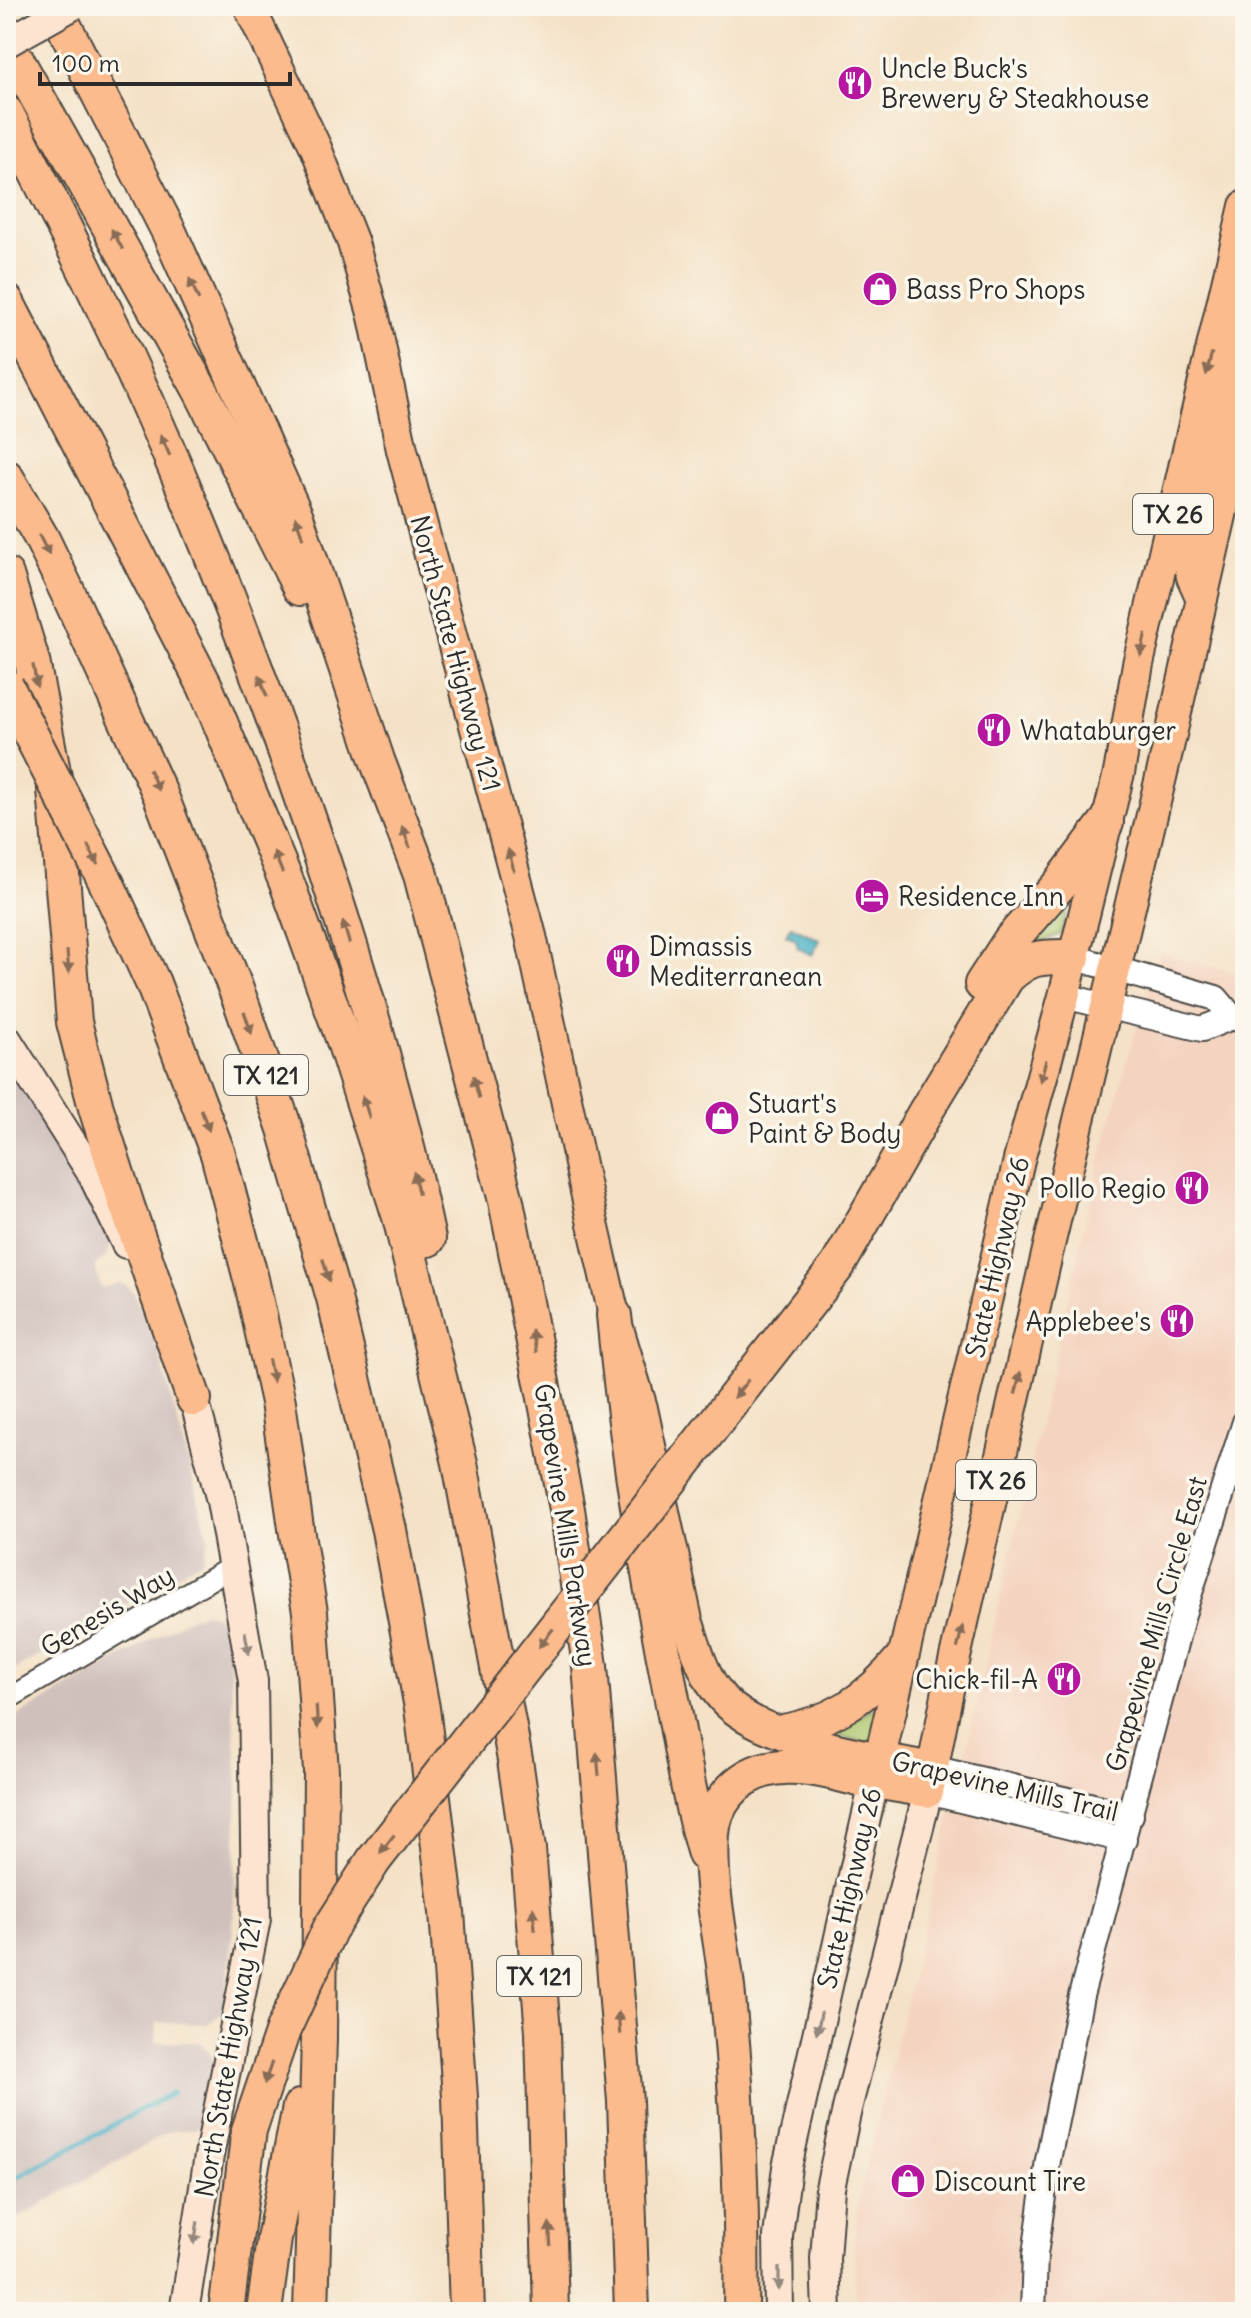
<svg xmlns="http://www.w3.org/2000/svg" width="1251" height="2318" viewBox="0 0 1251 2318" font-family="Delius,sans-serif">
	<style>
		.built { fill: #f4d3c0 }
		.industrial { fill: #d0c0bc }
		.green { fill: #abc56b; stroke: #6b784b; stroke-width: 2 }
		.water { fill: #46b1c5; stroke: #386e78; stroke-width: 2 }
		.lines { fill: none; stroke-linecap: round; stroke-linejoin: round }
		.stream { stroke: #46b1c5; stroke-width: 5 }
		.minor-casing { stroke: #494642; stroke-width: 24 }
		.tertiary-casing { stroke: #494642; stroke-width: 28 }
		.secondary-casing { stroke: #494642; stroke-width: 32 }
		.primary-casing { stroke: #494642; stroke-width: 34 }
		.motorway-casing { stroke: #494642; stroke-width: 38 }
		.minor { stroke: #fff; stroke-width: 20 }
		.tertiary { stroke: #fff; stroke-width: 24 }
		.secondary { stroke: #fde4d1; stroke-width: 28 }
		.primary { stroke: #fbbb8c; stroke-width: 30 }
		.motorway { stroke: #fbbb8c; stroke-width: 34 }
		.secondary-bridge-casing { stroke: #494642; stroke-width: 32; stroke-linecap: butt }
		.motorway-bridge-casing { stroke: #494642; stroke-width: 38; stroke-linecap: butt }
		.secondary-bridge { stroke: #fde4d1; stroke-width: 28 }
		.motorway-bridge { stroke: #fbbb8c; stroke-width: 34 }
		.oneway { fill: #896c57 }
		.oneway2 { fill: #94887e }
		.labels { text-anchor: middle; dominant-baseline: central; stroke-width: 7; stroke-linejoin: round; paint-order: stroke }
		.shield { fill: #fbf7ec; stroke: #696865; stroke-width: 2 }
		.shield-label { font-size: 24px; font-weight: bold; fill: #2b2b2b }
		.poi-label { font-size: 26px; fill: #2b2b2b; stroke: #fbf7ec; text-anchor: start }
		.street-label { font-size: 26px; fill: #2b2b2b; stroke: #fbf7ec }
	</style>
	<rect width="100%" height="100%" fill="#fbf7ec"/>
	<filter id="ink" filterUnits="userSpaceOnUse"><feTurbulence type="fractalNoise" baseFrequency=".0125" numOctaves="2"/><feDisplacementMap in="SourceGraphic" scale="16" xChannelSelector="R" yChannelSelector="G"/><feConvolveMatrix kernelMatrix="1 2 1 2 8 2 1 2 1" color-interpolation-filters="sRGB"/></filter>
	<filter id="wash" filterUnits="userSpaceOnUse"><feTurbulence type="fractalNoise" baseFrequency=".006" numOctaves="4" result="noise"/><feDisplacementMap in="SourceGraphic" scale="32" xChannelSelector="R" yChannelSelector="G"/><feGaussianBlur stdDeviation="1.8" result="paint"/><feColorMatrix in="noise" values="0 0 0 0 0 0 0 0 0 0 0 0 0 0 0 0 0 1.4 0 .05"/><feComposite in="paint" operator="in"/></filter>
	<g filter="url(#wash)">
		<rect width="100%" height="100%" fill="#f4e1c6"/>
		<path class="built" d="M1160 953 1245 976V2312H856L854 2245 859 2198 967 1746 1091 1196 1127 1061Z"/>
		<g class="industrial">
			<path d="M6 1058 64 1145 110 1234V1246L106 1256 95 1266 101 1288 119 1283 126 1285 133 1292 158 1350 209 1539 202 1560 6 1675Z"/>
			<path d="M204 1612 216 1616 222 1623 229 1648 238 1787 233 1930 224 2012 207 2024 157 2022 156 2042H200L209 2052 215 2063 205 2112 199 2127 189 2130 170 2131 6 2225V1723L182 1622Z"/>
		</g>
		<g class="green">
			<path d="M1073 889 1061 934 1019 951Z"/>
			<path d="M879 1705 873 1744 821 1732 844 1726Z"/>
		</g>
		<path class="water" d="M791 926 820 940 812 955 798 948 796 939 786 935Z"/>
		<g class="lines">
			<path class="stream" d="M6 2183 172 2093"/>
		</g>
	</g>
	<g filter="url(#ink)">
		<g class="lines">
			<defs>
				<path id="minor" d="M6 1700 233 1566"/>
				<g id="tertiary">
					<path d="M1073 957 1216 998 1232 1017 1245 1021"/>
					<path d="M1064 996 1202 1029 1232 1017"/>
					<path d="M932 1768 1131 1815"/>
					<path d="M928 1792 1124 1840"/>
					<path d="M1033 2312 1035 2255 1048 2160 1081 1996 1183 1614 1245 1422"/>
				</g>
				<g id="secondary">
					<path d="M6 1038 92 1174 126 1244"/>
					<path d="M184 2312 209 2156 256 1919 253 1681 221 1501 194 1399 186 1381"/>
					<path d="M779 2312 778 2236 787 2167 874 1783"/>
					<path d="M827 2312 825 2259 830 2188 847 2109 928 1792"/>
				</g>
				<g id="primary">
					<path d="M249 6 316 148 353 243 374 317 402 450 531 936 591 1215 614 1315 642 1408 687 1620C696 1647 703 1677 723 1699 762 1742 874 1756 932 1768"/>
					<path d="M1245 206 1138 664 1119 773 1064 996 1019 1160 874 1783 928 1792 951 1675 1048 1250 1167 752 1245 410"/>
					<path d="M1202 599 1192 577 1188 558 1237 360 1230 303"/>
					<path d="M778 1731C832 1722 867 1699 901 1657"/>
				</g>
				<g id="motorway">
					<path d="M54 6 169 232 296 517 377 760 421 875 506 1201 567 1509 590 1666 625 2101 632 2312"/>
					<path d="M6 41 202 393 300 588"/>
					<path d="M6 113C35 170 65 228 93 286 174 453 243 627 303 802 352 945 397 1091 428 1239"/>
					<path d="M6 301 205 686 288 886 344 1041 400 1217 460 1463 515 1760 528 1849 543 2032 551 2312"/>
					<path d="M6 477 41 537 69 595 160 794 242 1005 285 1129 334 1298 389 1530 422 1708 447 1912 460 2097 467 2312"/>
					<path d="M6 575 32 661 54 777 74 1022 96 1108 127 1206 194 1399"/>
					<path d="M982 984 1010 941 1060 884 1106 823"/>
					<path d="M614 1315C626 1445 647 1572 672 1699 682 1751 690 1804 705 1854"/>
					<path d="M789 1328 838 1265 926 1111 1007 977C1031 955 1042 957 1073 957"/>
					<path d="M296 1528 310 1612 321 1771 319 2038 311 2312"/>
					<path d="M264 2312 274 2239 300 2107"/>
					<path d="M741 2312C743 2207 738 2102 728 1997 723 1943 708 1889 712 1834 713 1820 718 1806 727 1795 765 1748 825 1771 874 1783"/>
				</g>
			</defs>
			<use href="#minor" class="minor-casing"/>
			<use href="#tertiary" class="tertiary-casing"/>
			<use href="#secondary" class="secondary-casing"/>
			<use href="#primary" class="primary-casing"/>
			<use href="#motorway" class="motorway-casing"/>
			<use href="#minor" class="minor"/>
			<use href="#tertiary" class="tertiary"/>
			<use href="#secondary" class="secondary"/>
			<use href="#primary" class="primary"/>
			<use href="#motorway" class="motorway"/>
			<defs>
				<path id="secondary-bridge" d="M6 43 72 6"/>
				<g id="motorway-bridge">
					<path d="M6 686 107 884 153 983 218 1154 251 1279 278 1402 296 1528"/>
					<path d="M226 2312 249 2130 283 2030 330 1929 374 1860 789 1328"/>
				</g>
			</defs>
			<use href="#secondary-bridge" class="secondary-bridge-casing"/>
			<use href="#motorway-bridge" class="motorway-bridge-casing"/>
			<use href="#secondary-bridge" class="secondary-bridge"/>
			<use href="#motorway-bridge" class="motorway-bridge"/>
		</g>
		<defs><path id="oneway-solid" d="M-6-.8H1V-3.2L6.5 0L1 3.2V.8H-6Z" transform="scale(2)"/></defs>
		<g class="oneway">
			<use href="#oneway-solid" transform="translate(117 239) rotate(-119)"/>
			<use href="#oneway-solid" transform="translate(194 289) rotate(-114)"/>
			<use href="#oneway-solid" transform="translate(1209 364) rotate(104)"/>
			<use href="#oneway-solid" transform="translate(165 445) rotate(-114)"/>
			<use href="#oneway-solid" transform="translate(299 527) rotate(-109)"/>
			<use href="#oneway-solid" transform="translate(44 545) rotate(63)"/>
			<use href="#oneway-solid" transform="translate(1143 645) rotate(103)"/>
			<use href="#oneway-solid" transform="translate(35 676) rotate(80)"/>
			<use href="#oneway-solid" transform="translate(263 686) rotate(-110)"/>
			<use href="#oneway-solid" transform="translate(154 780) rotate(65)"/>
			<use href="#oneway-solid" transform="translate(406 837) rotate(-111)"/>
			<use href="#oneway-solid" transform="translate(93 855) rotate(63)"/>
			<use href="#oneway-solid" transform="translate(511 860) rotate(-105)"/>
			<use href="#oneway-solid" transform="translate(278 862) rotate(-112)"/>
			<use href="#oneway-solid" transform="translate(346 932) rotate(-106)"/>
			<use href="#oneway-solid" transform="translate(68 962) rotate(85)"/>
			<use href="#oneway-solid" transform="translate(248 1023) rotate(71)"/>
			<use href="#oneway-solid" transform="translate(1043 1071) rotate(105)"/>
			<use href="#oneway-solid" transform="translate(476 1087) rotate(-105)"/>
			<use href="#oneway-solid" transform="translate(366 1107) rotate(-108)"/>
			<use href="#oneway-solid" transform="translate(205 1120) rotate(69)"/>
			<use href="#oneway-solid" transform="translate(416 1183) rotate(-102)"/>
			<use href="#oneway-solid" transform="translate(326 1270) rotate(74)"/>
			<use href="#oneway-solid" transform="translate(534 1341) rotate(-101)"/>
			<use href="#oneway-solid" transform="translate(271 1371) rotate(78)"/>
			<use href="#oneway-solid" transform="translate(1018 1383) rotate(-77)"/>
			<use href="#oneway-solid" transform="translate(741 1389) rotate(128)"/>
			<use href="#oneway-solid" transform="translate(960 1637) rotate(-77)"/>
			<use href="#oneway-solid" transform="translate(546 1638) rotate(128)"/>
			<use href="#oneway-solid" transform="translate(317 1717) rotate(86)"/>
			<use href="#oneway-solid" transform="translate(598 1764) rotate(-95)"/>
			<use href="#oneway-solid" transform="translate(387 1844) rotate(128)"/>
			<use href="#oneway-solid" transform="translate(534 1919) rotate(-96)"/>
			<use href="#oneway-solid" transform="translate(619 2023) rotate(-94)"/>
			<use href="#oneway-solid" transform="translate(268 2073) rotate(109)"/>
			<use href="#oneway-solid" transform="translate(550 2234) rotate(-93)"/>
		</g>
		<g class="oneway2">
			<use href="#oneway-solid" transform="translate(247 1643) rotate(80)"/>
			<use href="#oneway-solid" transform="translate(819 2023) rotate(102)"/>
			<use href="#oneway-solid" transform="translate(196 2233) rotate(99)"/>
			<use href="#oneway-solid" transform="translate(779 2279) rotate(90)"/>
		</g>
	</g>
	<defs>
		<symbol id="restaurant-disc" viewBox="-11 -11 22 22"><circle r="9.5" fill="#b5179e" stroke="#fbf7ec"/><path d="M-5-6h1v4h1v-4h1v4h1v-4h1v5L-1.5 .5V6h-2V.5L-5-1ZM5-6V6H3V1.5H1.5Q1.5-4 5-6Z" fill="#fff"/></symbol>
		<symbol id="shop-disc" viewBox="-11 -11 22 22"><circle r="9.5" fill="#b5179e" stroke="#fbf7ec"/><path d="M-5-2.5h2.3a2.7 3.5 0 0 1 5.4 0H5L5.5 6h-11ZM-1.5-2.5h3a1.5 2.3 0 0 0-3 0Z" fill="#fff"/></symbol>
		<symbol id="hotel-disc" viewBox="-11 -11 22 22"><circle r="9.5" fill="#b5179e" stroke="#fbf7ec"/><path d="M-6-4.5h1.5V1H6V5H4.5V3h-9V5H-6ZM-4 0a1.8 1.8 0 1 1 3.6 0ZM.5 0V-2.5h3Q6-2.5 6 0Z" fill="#fff"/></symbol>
	</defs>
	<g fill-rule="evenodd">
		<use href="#restaurant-disc" x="835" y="63" width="40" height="40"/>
		<use href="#shop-disc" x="860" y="269" width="40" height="40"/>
		<use href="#restaurant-disc" x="974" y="710" width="40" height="40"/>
		<use href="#hotel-disc" x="852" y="876" width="40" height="40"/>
		<use href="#restaurant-disc" x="603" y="941" width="40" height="40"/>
		<use href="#shop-disc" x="702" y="1098" width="40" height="40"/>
		<use href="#restaurant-disc" x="1172" y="1168" width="40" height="40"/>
		<use href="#restaurant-disc" x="1157" y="1301" width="40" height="40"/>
		<use href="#restaurant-disc" x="1044" y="1659" width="40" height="40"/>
		<use href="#shop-disc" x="888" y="2161" width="40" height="40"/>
	</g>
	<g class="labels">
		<g class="shield">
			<rect x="1133" y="494" width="80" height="40" rx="6"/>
			<rect x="224" y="1055" width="84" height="40" rx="6"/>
			<rect x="956" y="1460" width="80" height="40" rx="6"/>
			<rect x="497" y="1956" width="84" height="40" rx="6"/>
		</g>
		<g class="shield-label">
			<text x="1173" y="514">TX 26</text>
			<text x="266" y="1075">TX 121</text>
			<text x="996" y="1480">TX 26</text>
			<text x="539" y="1976">TX 121</text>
		</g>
		<g class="poi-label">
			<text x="881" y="68">Uncle Buck's<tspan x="881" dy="30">Brewery &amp; Steakhouse</tspan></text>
			<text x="906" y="289">Bass Pro Shops</text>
			<text x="1020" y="730">Whataburger</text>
			<text x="898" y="896">Residence Inn</text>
			<text x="649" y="946">Dimassis<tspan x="649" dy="30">Mediterranean</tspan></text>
			<text x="748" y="1103">Stuart's<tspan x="748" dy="30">Paint &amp; Body</tspan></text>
			<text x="1166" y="1188" text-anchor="end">Pollo Regio</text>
			<text x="1151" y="1321" text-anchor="end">Applebee's</text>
			<text x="1038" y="1679" text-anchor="end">Chick-fil-A</text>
			<text x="934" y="2181">Discount Tire</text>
		</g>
		<g class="street-label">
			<text transform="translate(456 653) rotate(75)">North State Highway 121</text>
			<text transform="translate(997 1257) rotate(-77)">State Highway 26</text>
			<text transform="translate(566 1525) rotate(81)">Grapevine Mills Parkway</text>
			<text transform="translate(107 1611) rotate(-31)">Genesis Way</text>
			<text transform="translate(1156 1624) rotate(-74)">Grapevine Mills Circle East</text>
			<text transform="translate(1005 1786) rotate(13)">Grapevine Mills Trail</text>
			<text transform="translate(849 1888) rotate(-77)">State Highway 26</text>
			<text transform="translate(228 2057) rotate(-80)">North State Highway 121</text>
		</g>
	</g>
	<rect width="1251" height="2318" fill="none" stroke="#fbf7ec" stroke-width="32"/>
	<path d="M40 72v12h250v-12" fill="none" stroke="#2b2b2b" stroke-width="4"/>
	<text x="52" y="72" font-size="24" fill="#2b2b2b" stroke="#fbf7ec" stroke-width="6" paint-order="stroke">100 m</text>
</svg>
